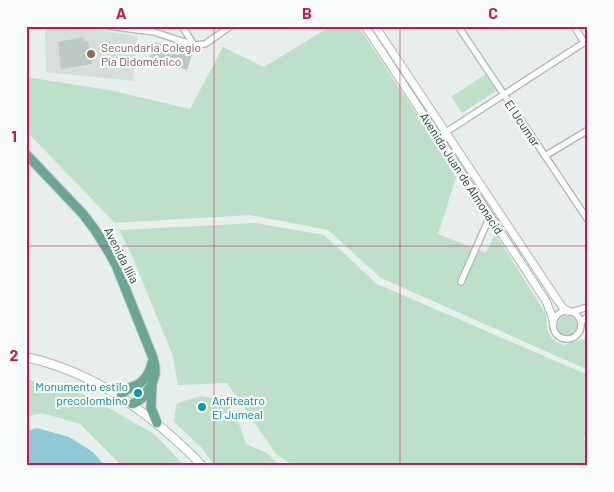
<svg xmlns="http://www.w3.org/2000/svg" width="614" height="492" viewBox="0 0 614 492" font-family="Barlow,sans-serif">
	<style>
		.built { fill: #d4dfda }
		.green { fill: #bfe0c8 }
		.water { fill: #8ec9d4 }
		.building { fill: #bbcac4 }
		.lines { fill: none; stroke-linecap: round; stroke-linejoin: round }
		.minor-casing { stroke: #a8b8b2; stroke-width: 8 }
		.tertiary-casing { stroke: #a8b8b2; stroke-width: 9 }
		.secondary-casing { stroke: #a4bbb3; stroke-width: 10 }
		.primary-casing { stroke: #c2cac8; stroke-width: 11 }
		.minor { stroke: #fff; stroke-width: 5.5 }
		.tertiary { stroke: #fff; stroke-width: 7 }
		.secondary { stroke: #fff; stroke-width: 8 }
		.primary { stroke: #6aa596; stroke-width: 9 }
		.grid { fill: none; stroke: #c2185b; stroke-width: 1; stroke-opacity: 0.55 }
		.education-dot { fill: #8d6e63; stroke: #f7fbf9; stroke-width: 2 }
		.culture-dot { fill: #0f9aa8; stroke: #f7fbf9; stroke-width: 2 }
		.labels { text-anchor: middle; dominant-baseline: central; stroke-width: 4.5; stroke-linejoin: round; paint-order: stroke }
		.education-label { font-size: 12px; fill: #785e54; stroke: #f7fbf9; text-anchor: start }
		.street-label { font-size: 12px; fill: #24423a; stroke: #f7fbf9 }
		.culture-label { font-size: 12px; fill: #0d838f; stroke: #f7fbf9; text-anchor: end }
		.neatline { fill: none; stroke: #c2185b; stroke-width: 2 }
		.grid-label { font-size: 16px; text-anchor: middle; font-weight: bold; fill: #c2185b }
	</style>
	<rect width="100%" height="100%" fill="#e6efeb"/>
	<path class="built" d="M45 28 104 31 137 36 133 81 46 72Z"/>
	<g class="green">
		<path d="M331 26H358L457 175 438 234 486 253 495 233 546 314C547 332 547 337 563 345L588 338V370L381 278 328 230 250 215 115 223 26 131V77L109 90 190 109 223 47 264 67Z"/>
		<path d="M486 74 496 91 462 113 451 97Z"/>
		<path d="M256 223 324 235 377 284 588 375V430L583 439 588 442V466H294L276 454 227 383 178 385 173 356 132 256 119 230Z"/>
		<circle cx="567" cy="326" r="10"/>
		<path d="M26 379 85 395 153 433 185 466H122L80 424 42 413 26 417Z"/>
		<path d="M201 396 227 401 239 424 246 444 267 453 280 466H215L201 447 174 422 176 405 181 402Z"/>
	</g>
	<path class="water" d="M37 428 69 437 93 452 105 466H26V431Z"/>
	<g class="building">
		<path d="M83 37 84 42 88 41 92 64 61 69 58 42Z"/>
		<path d="M155 42 192 55 187 70 150 57Z"/>
	</g>
	<g class="lines">
		<defs>
			<g id="minor">
				<path d="M109 26 154 32 194 45 205 44 231 26"/>
				<path d="M182 26 194 45"/>
				<path d="M458 26 588 220"/>
				<path d="M574 26 584 42"/>
				<path d="M443 134 588 40"/>
				<path d="M545 156 588 130"/>
				<path d="M461 282 490 216"/>
				<circle cx="567" cy="325" r="14"/>
				<path d="M571 312 588 307"/>
				<path d="M581 322 588 316"/>
			</g>
			<g id="tertiary">
				<path d="M365 26 546 301 552 316 553 322"/>
				<path d="M375 26 558 301 564 309 568 311"/>
			</g>
			<path id="secondary" d="M26 357C77 368 123 395 162 428 176 440 190 452 202 466"/>
			<g id="primary">
				<path d="M26 154 83 214 95 230 107 249 116 265 153 358 155 367V374L152 384 151 408 157 423"/>
				<path d="M121 396C125 390 127 389 134 386 144 383 150 373 152 363"/>
				<path d="M132 404C141 401 145 395 150 387"/>
			</g>
		</defs>
		<use href="#minor" class="minor-casing"/>
		<use href="#tertiary" class="tertiary-casing"/>
		<use href="#secondary" class="secondary-casing"/>
		<use href="#primary" class="primary-casing"/>
		<use href="#minor" class="minor"/>
		<use href="#tertiary" class="tertiary"/>
		<use href="#secondary" class="secondary"/>
		<use href="#primary" class="primary"/>
	</g>
	<path class="grid" d="M214 26V466M400 26V466M26 246H588"/>
	<circle class="education-dot" cx="91" cy="54" r="5"/>
	<g class="culture-dot">
		<circle cx="138" cy="393" r="5"/>
		<circle cx="202" cy="407" r="5"/>
	</g>
	<g class="labels">
		<g class="education-label">
			<text x="101" y="47">Secundaria Colegio<tspan x="101" dy="14">Pía Didoménico</tspan></text>
		</g>
		<g class="street-label">
			<text transform="translate(523 123) rotate(56)">El Ucumar</text>
			<text transform="translate(462 173) rotate(57)">Avenida Juan de Almonacid</text>
			<text transform="translate(122 255) rotate(63)">Avenida Illia</text>
		</g>
		<g class="culture-label">
			<text x="128" y="386">Monumento estilo<tspan x="128" dy="14">precolombino</tspan></text>
			<text x="212" y="400" text-anchor="start">Anfiteatro<tspan x="212" dy="14">El Jumeal</tspan></text>
		</g>
	</g>
	<rect width="614" height="492" fill="none" stroke="#f7fbf9" stroke-width="55"/>
	<rect x="28" y="28" width="558" height="436" class="neatline"/>
	<g class="grid-label">
		<text x="121" y="19">A</text>
		<text x="307" y="19">B</text>
		<text x="493" y="19">C</text>
		<text x="14" y="142">1</text>
		<text x="14" y="361">2</text>
	</g>
</svg>
